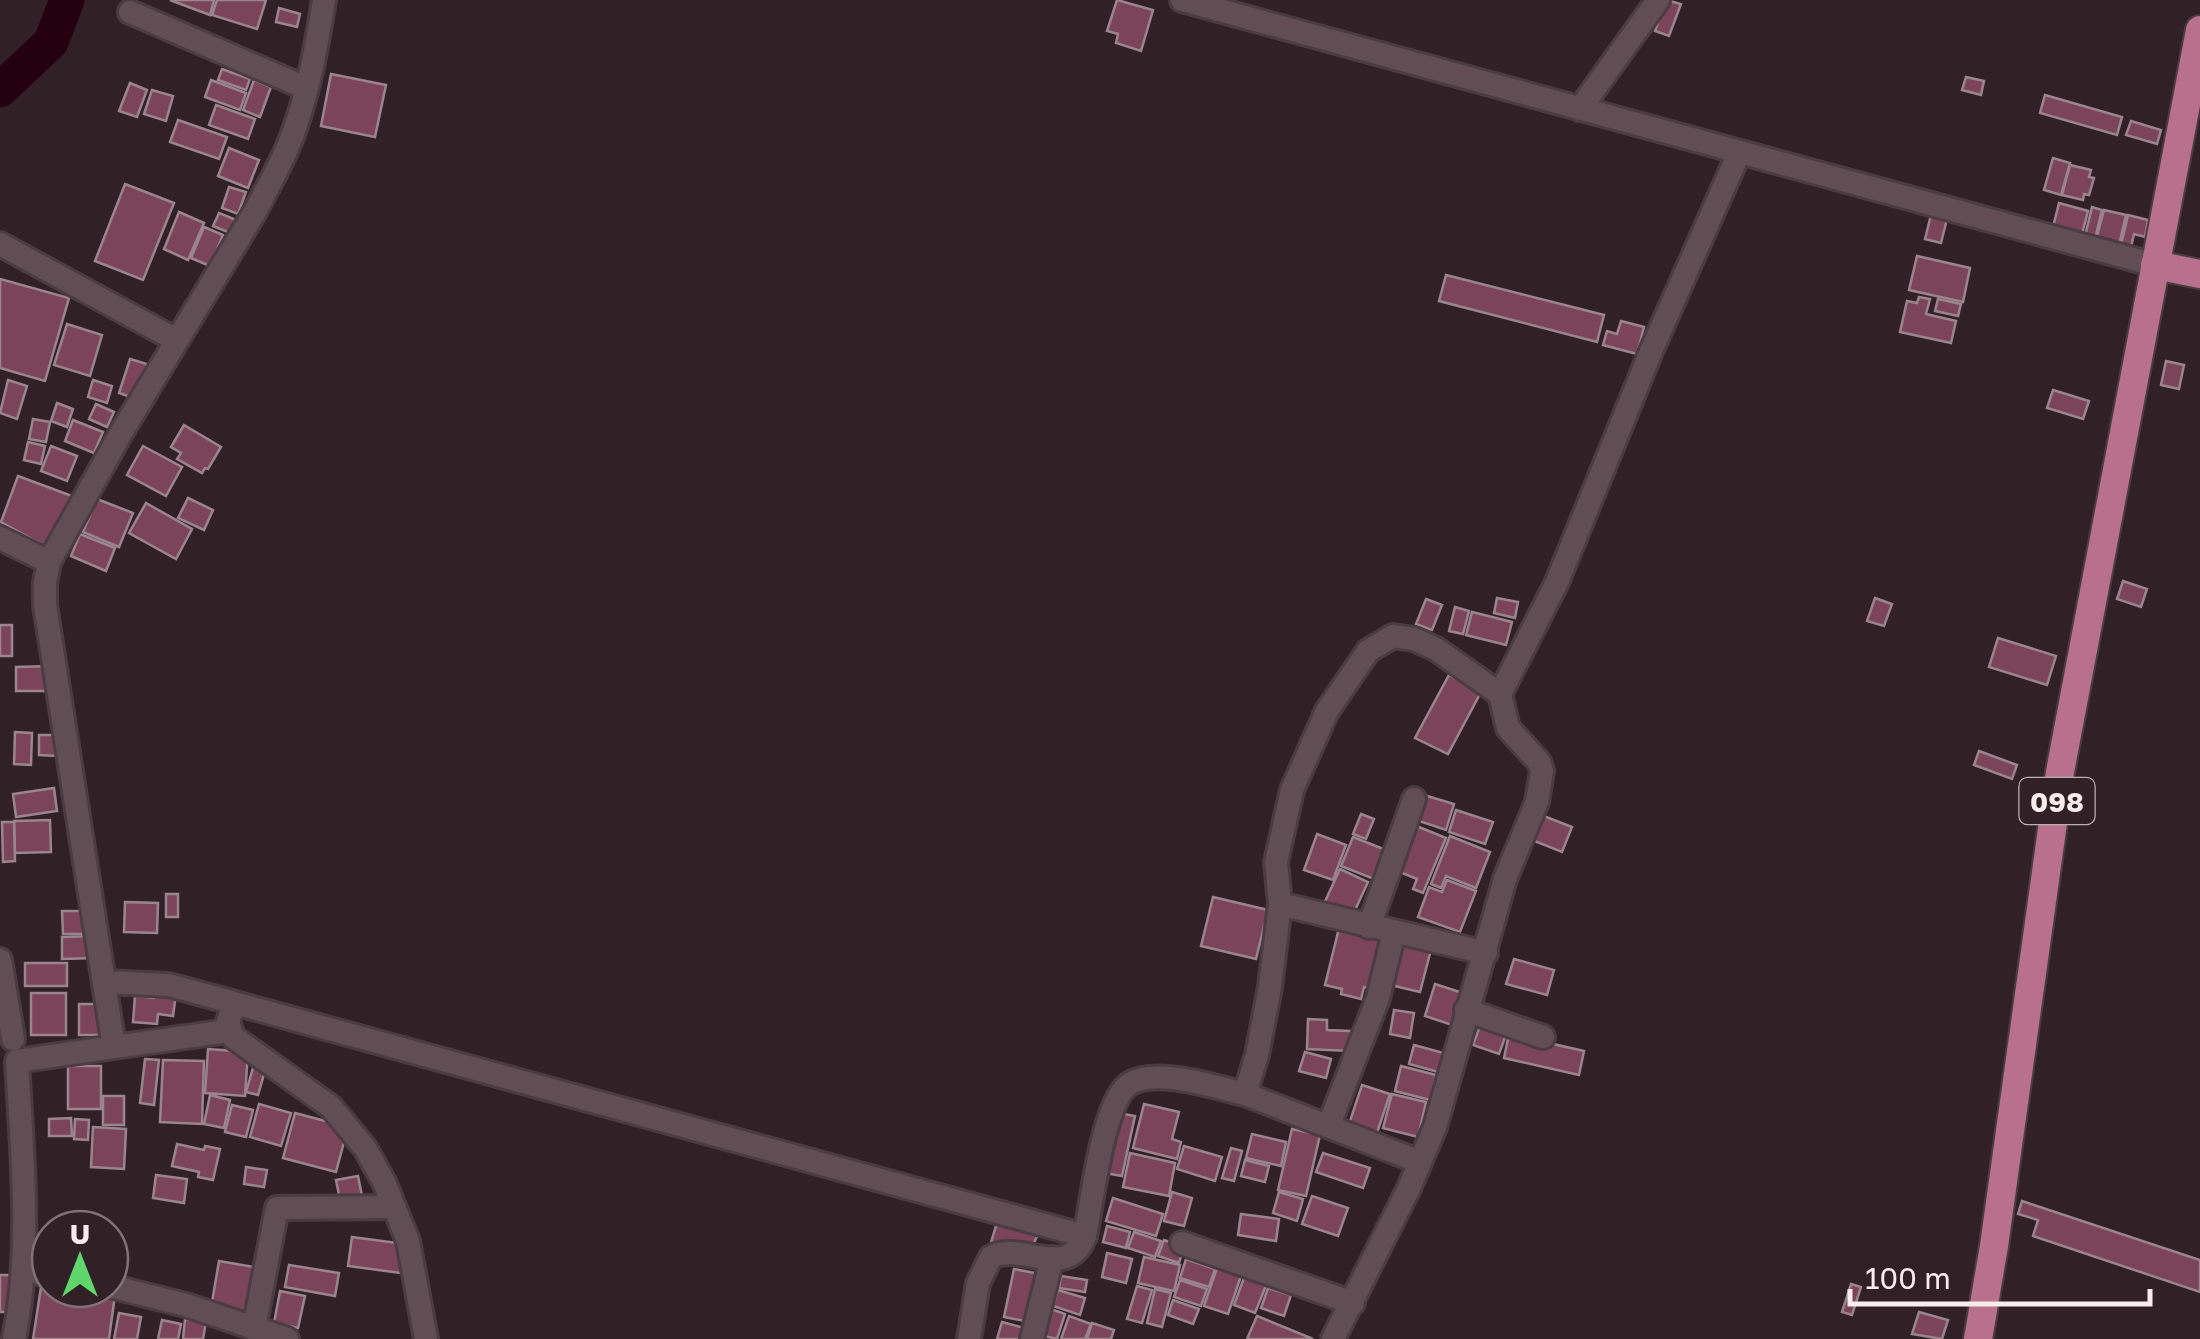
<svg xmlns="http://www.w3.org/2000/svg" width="2200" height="1339" viewBox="0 0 2200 1339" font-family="'Golos Text',sans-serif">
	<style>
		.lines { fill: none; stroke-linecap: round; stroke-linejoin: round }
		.river { stroke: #25000f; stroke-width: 35 }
		.building { fill: #7b4459; stroke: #9a858c; stroke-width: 2.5 }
		.minor-casing { stroke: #4a3c41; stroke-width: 28 }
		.major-casing { stroke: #4a3c41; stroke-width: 32 }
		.minor { stroke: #614e55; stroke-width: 22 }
		.major { stroke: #b9708d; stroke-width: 28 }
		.labels { text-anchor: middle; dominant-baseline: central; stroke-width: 10; stroke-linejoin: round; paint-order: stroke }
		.shield { fill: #312127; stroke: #bcafb3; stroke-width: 2.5 }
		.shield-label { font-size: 28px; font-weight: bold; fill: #f8ecef }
	</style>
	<rect width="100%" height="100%" fill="#312127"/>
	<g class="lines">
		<path class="river" d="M0 90 51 42 67 0"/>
	</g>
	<g class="building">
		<path d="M170 0H214L210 15Z"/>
		<path d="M217 0H266L257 29 212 15Z"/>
		<path d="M1117 0 1153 10 1141 51 1116 43 1118 34 1107 31Z"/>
		<path d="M1666 0 1681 4 1669 36 1655 31Z"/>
		<path d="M279 8 300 14 297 27 276 22Z"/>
		<path d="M222 69 250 79 246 90 218 80Z"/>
		<path d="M331 74 386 85 375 137 321 126Z"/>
		<path d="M1966 77 1984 81 1981 95 1962 90Z"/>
		<path d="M211 80 246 93 240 110 205 97Z"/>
		<path d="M254 80 271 87 260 117 243 110Z"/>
		<path d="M130 83 147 90 137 117 119 111Z"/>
		<path d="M152 90 173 96 166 121 144 114Z"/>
		<path d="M2045 95 2122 117 2117 135 2040 113Z"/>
		<path d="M216 105 255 119 248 139 209 125Z"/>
		<path d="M178 120 227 137 219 159 170 142Z"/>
		<path d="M2131 121 2161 130 2157 144 2126 135Z"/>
		<path d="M229 148 259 160 248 188 218 176Z"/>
		<path d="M2053 158 2070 163 2061 195 2044 190Z"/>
		<path d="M2070 165 2091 170 2089 177 2094 178 2089 195 2084 194 2083 200 2062 195Z"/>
		<path d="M125 184 174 203 143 280 95 261Z"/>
		<path d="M229 187 246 192 238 214 222 208Z"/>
		<path d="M2059 203 2088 211 2082 234 2053 227Z"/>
		<path d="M2092 207 2102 210 2095 239 2085 236Z"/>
		<path d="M2104 210 2126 215 2119 245 2096 240Z"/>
		<path d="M179 212 204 223 188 260 164 249Z"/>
		<path d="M219 213 236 220 230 233 213 226Z"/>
		<path d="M1931 215 1947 219 1941 243 1925 239Z"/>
		<path d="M2128 215 2148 220 2145 237 2134 234 2131 247 2121 245Z"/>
		<path d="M204 227 223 235 210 266 191 258Z"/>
		<path d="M1917 256 1970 268 1963 302 1909 290Z"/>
		<path d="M1446 275 1604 315 1597 342 1439 301Z"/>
		<path d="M0 279 69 298 45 381 0 368Z"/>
		<path d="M1919 297 1930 299 1926 314 1956 321 1951 343 1900 332 1907 301 1917 303Z"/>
		<path d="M1938 299 1961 304 1958 316 1935 311Z"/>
		<path d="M1621 321 1644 327 1637 354 1603 345 1607 331 1617 334Z"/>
		<path d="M67 324 102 335 90 376 54 365Z"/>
		<path d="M130 359 147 364 136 399 119 393Z"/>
		<path d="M2166 361 2184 365 2179 389 2161 385Z"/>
		<path d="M8 380 27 386 17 419 0 413Z"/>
		<path d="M93 380 112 386 107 403 88 397Z"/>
		<path d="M2053 390 2089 401 2083 419 2047 408Z"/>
		<path d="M57 403 73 409 67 427 51 421Z"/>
		<path d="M96 404 114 412 107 427 89 419Z"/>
		<path d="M33 419 50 422 46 442 29 439Z"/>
		<path d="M73 420 103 432 94 453 65 441Z"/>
		<path d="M184 425 221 447 208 469 205 468 202 473 177 459 181 453 171 447Z"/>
		<path d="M28 442 45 446 41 464 24 460Z"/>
		<path d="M51 446 77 456 67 481 41 471Z"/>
		<path d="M143 446 182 467 166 496 127 475Z"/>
		<path d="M18 476 72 496 50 549 1 522Z"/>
		<path d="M188 498 213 510 204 530 178 518Z"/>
		<path d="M97 499 133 513 119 547 83 532Z"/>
		<path d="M146 503 192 529 176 559 129 533Z"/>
		<path d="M80 534 115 548 106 571 71 556Z"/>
		<path d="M2123 581 2147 589 2141 607 2117 599Z"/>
		<path d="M1497 598 1518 602 1515 618 1494 613Z"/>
		<path d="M1875 598 1892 604 1884 626 1867 621Z"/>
		<path d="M1426 599 1442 605 1432 630 1416 624Z"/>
		<path d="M1455 607 1469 611 1463 634 1449 631Z"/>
		<path d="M1472 612 1512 622 1506 645 1466 635Z"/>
		<rect x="0" y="625" width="12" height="31"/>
		<path d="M1998 638 2056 656 2047 685 1989 667Z"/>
		<path d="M50 666V691H16V667Z"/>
		<path d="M1449 675 1481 692 1448 754 1415 738Z"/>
		<path d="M15 732 32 733 31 765 14 764Z"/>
		<path d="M39 735H58L57 756 39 755Z"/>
		<path d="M1979 751 2017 765 2012 779 1974 765Z"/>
		<path d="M54 788 57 811 16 817 13 794Z"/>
		<path d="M1424 795 1454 804 1446 830 1416 820Z"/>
		<path d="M1456 810 1493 822 1485 844 1449 832Z"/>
		<path d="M1536 813 1572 827 1562 852 1527 838Z"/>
		<path d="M1361 814 1374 819 1366 839 1353 834Z"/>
		<path d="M50 820 51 852 15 853 14 821Z"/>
		<path d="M2 822H14L15 861 3 862Z"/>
		<path d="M1414 825 1446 838 1423 893 1413 889 1417 879 1395 870Z"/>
		<path d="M1317 834 1346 845 1333 880 1304 870Z"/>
		<path d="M1450 836 1490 852 1476 888 1446 876 1441 888 1431 884Z"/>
		<path d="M1353 837 1396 854 1384 883 1341 866Z"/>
		<path d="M1340 869 1368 882 1350 921 1322 908Z"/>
		<path d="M1447 880 1476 891 1460 932 1418 917 1429 887 1442 892Z"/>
		<rect x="166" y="894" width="12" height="23"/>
		<path d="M1213 897 1268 910 1256 959 1201 946Z"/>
		<path d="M125 902 158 903 157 933 124 932Z"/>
		<path d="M62 911H89L90 934H63Z"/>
		<path d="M1339 928 1390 940 1378 990 1364 987 1361 999 1341 994 1342 989 1325 985Z"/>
		<path d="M95 936V958L62 959V937Z"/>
		<path d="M1395 936 1432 946 1420 992 1382 983Z"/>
		<path d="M1514 959 1554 970 1547 995 1506 984Z"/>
		<rect x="25" y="963" width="42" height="23"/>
		<path d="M1435 984 1466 994 1455 1026 1425 1016Z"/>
		<path d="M155 991 176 994 173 1016 158 1014 157 1024 133 1022 135 996 154 998Z"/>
		<rect x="31" y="993" width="35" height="42"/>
		<rect x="79" y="1004" width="26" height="31"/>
		<path d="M1394 1010 1414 1013 1410 1038 1390 1034Z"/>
		<path d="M1308 1019 1327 1020V1030L1351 1031 1350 1051 1307 1049Z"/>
		<path d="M1481 1023 1507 1032 1499 1054 1473 1045Z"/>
		<path d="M1509 1034 1584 1051 1579 1075 1504 1058Z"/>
		<path d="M1414 1045 1451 1055 1445 1074 1409 1064Z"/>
		<path d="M208 1049 248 1052 245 1096 205 1093Z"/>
		<path d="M1305 1052 1331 1059 1326 1078 1299 1071Z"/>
		<path d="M145 1059 159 1060 154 1105 140 1103Z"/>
		<path d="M163 1060 204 1061 202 1124 160 1122Z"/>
		<path d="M255 1061 267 1064 258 1095 246 1092Z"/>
		<rect x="68" y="1066" width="33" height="43"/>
		<path d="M1401 1066 1436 1075 1430 1100 1395 1091Z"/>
		<path d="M1362 1085 1390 1094 1376 1136 1348 1127Z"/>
		<path d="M1392 1094 1426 1102 1418 1137 1383 1128Z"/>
		<path d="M210 1095 230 1100 224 1128 204 1124Z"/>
		<rect x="103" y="1096" width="21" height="29"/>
		<path d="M259 1104 291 1113 281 1146 250 1137Z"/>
		<path d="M1144 1104 1179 1112 1172 1139 1181 1142 1177 1159 1133 1148Z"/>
		<path d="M232 1105 253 1110 246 1137 225 1132Z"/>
		<path d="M295 1113 348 1127 336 1172 283 1158Z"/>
		<path d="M1118 1113 1135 1116 1122 1176 1105 1173Z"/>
		<path d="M71 1118 72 1136H49V1119Z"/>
		<path d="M75 1119 89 1120 88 1140 74 1139Z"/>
		<path d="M93 1127 126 1129 124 1169 91 1167Z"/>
		<path d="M1292 1129 1320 1135 1306 1196 1278 1190Z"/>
		<path d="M1252 1134 1286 1142 1281 1166 1246 1158Z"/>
		<path d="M177 1144 204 1150 205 1146 220 1149 213 1180 198 1177 199 1172 172 1166Z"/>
		<path d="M1184 1146 1222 1157 1215 1181 1177 1169Z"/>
		<path d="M1231 1148 1242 1151 1234 1181 1222 1178Z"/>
		<path d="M1130 1153 1175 1163 1169 1196 1123 1187Z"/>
		<path d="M1323 1153 1370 1168 1363 1188 1316 1172Z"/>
		<path d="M1245 1160 1269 1166 1265 1182 1241 1176Z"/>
		<path d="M246 1167 267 1170 264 1187 244 1184Z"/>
		<path d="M156 1175 187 1179 184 1203 153 1198Z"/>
		<path d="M358 1176 362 1196 340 1200 336 1180Z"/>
		<path d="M1172 1192 1192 1198 1184 1226 1164 1221Z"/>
		<path d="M1279 1192 1303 1199 1297 1221 1273 1213Z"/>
		<path d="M1312 1196 1348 1208 1338 1236 1302 1224Z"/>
		<path d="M1113 1198 1163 1214 1156 1236 1106 1221Z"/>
		<path d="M2022 1201 2200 1260V1292L2033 1236 2038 1220 2018 1214Z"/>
		<path d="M1241 1214 1279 1219 1276 1241 1238 1235Z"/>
		<path d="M999 1216 1041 1228 1030 1251 989 1249Z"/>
		<path d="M1107 1226 1130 1232 1126 1248 1103 1242Z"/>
		<path d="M1134 1232 1161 1241 1155 1257 1128 1248Z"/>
		<path d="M352 1237 405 1244 401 1273 348 1266Z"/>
		<path d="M1164 1240 1184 1247 1179 1263 1158 1256Z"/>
		<path d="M1107 1253 1132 1259 1126 1283 1102 1277Z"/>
		<path d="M1144 1257 1180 1265 1174 1291 1138 1283Z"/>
		<path d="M1186 1259 1215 1269 1209 1287 1180 1278Z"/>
		<path d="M219 1261 254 1267 246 1314 211 1308Z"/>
		<path d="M289 1265 339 1273 335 1296 285 1287Z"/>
		<path d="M1217 1268 1241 1276 1228 1314 1204 1306Z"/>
		<path d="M1014 1269 1040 1274 1030 1322 1004 1317Z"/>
		<path d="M0 1275H10L8 1312H0Z"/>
		<path d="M1245 1275 1267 1283 1255 1313 1234 1305Z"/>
		<path d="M1061 1276 1087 1280 1085 1292 1059 1288Z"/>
		<path d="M1180 1280 1207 1289 1201 1306 1174 1297Z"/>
		<path d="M1851 1284 1861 1287 1852 1315 1842 1312Z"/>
		<path d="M1137 1286 1152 1290 1142 1323 1127 1319Z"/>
		<path d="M41 1287 115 1295 109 1339H33Z"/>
		<path d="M1268 1288 1291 1295 1284 1316 1261 1308Z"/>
		<path d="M1155 1289 1171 1293 1162 1327 1147 1323Z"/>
		<path d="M1058 1290 1085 1298 1080 1315 1053 1306Z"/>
		<path d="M280 1291 305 1296 298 1328 274 1323Z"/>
		<path d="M1173 1300 1199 1309 1193 1324 1168 1315Z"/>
		<path d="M1045 1307 1065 1314 1057 1339 1036 1334Z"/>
		<path d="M1919 1312 1948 1320 1942 1339 1912 1334Z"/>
		<path d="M119 1313 141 1317 137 1339H114Z"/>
		<path d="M1069 1316 1091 1324 1085 1339H1061Z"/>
		<path d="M1257 1316 1313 1339H1247Z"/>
		<path d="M185 1319 206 1322 203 1339H183Z"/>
		<path d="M162 1320 181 1324 178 1339H158Z"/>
		<path d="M1002 1322 1028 1329 1026 1339H997Z"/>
		<path d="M1092 1323 1114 1330 1111 1339H1087Z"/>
	</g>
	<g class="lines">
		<defs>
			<g id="minor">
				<path d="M1182 0 2155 265"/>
				<path d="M130 12 306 88"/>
				<path d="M1580 109 1658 0"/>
				<path d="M0 244 176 340"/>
				<path d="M0 538 49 562"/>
				<path d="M1280 904 1486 953"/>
				<path d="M1369 927 1414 799"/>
				<path d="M0 960 13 1039"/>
				<path d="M104 982 169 985 1085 1236C1092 1204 1103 1097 1131 1083 1158 1068 1216 1087 1245 1094L1257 1055 1270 987 1280 904 1276 862 1292 790 1327 711 1368 651 1393 636 1414 639 1436 649 1500 694 1557 582 1652 349 1739 153"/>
				<path d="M234 1004 228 1022 233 1037 331 1107 365 1148 384 1182 408 1241 426 1339"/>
				<path d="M1466 1010 1543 1037"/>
				<path d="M114 1047 229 1031"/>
				<path d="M1245 1094 1420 1162"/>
				<path d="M1329 1125 1378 998 1394 932"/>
				<path d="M1182 1243 1353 1303"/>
				<path d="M23 1270 50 1275"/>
				<path d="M110 1286 186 1305 287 1339"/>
				<path d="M254 1329 277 1208 394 1207"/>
				<path d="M14 1339C32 1247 22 1154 17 1061L114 1047 45 605V583L49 562 121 433 256 210C269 184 285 158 294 131 309 89 317 44 324 0"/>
				<path d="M969 1339 978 1283 991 1257C1023 1241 1067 1282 1085 1236"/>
				<path d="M1032 1339 1052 1258"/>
				<path d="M1333 1339 1409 1188 1435 1127 1505 879 1537 802 1542 771 1539 762 1508 728 1500 694"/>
			</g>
			<g id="major">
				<path d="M2155 265 2200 274"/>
				<path d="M1978 1339 1994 1246 2060 772 2200 30"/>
			</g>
		</defs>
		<use href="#minor" class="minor-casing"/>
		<use href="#major" class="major-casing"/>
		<use href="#minor" class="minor"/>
		<use href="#major" class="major"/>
	</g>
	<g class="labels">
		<rect class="shield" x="2019.5" y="778" width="75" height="46" rx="8"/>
		<g class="shield-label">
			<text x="2057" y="801">098</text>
		</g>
	</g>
	<g transform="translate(80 1259)"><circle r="48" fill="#312127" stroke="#817277" stroke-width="2.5"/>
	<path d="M0-8L18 38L0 25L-18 38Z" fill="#5fd56b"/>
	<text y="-15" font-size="28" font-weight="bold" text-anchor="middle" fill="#f8ecef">U</text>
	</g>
	<path d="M1850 1289v15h300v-15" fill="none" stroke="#f8ecef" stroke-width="5"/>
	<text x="1865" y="1289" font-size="30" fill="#f8ecef" stroke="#312127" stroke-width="8" paint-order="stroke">100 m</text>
</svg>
